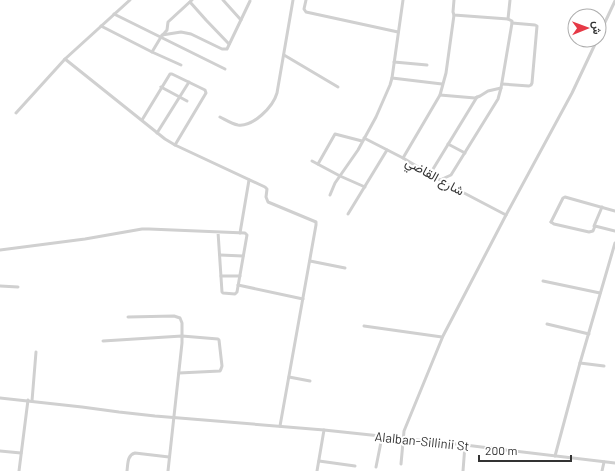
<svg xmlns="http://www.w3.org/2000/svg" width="615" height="471" viewBox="0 0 615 471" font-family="Barlow,Vazirmatn,sans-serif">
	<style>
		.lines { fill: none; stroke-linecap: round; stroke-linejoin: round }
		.minor { stroke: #d0d0d0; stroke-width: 3 }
		.labels { text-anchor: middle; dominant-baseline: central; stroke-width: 4; stroke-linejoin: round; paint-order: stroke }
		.street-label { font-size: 13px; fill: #333; stroke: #fff }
	</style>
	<rect width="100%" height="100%" fill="#fff"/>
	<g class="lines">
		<g class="minor">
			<path d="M223 0 241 20"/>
			<path d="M306 0 304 9 306 12 398 32"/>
			<path d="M403 0 392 78 442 84"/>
			<path d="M190 2 206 20 229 44"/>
			<path d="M114 14 225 69"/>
			<path d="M508 19 510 0"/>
			<path d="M101 26 152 52 181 65"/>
			<path d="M162 35 181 32 191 34 222 49H227L250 1"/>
			<path d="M599 35 615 1"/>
			<path d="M152 52 161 37 167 30 168 22 192 0"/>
			<path d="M284 55 338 87"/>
			<path d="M65 59 165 139 175 145 265 187 267 189 266 197 268 202 316 222V225L280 426"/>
			<path d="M394 62 427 65"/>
			<path d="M502 84 529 86 531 85 532 83 537 26 535 25 512 23"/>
			<path d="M161 87 187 101"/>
			<path d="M440 95 475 98 480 96 488 91 501 88"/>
			<path d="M16 113 65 59 130 0"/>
			<path d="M220 117C226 120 232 124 238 125 253 127 273 107 277 93L293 0"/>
			<path d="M142 120 170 74H172L205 90 206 93 175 145"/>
			<path d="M157 133 189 82"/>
			<path d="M364 138 403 158 445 183 506 215"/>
			<path d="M448 144 465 153"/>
			<path d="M403 158 440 95 446 73 454 15"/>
			<path d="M312 161 340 176 365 187"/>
			<path d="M318 164 335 134 362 141"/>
			<path d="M430 174 477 97"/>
			<path d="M440 180 451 175 498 99 501 88 512 23V21L508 19 454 15 453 12 454 0"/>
			<path d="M330 195 335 183 358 150 376 117 390 85 392 78"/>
			<path d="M348 214 387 150"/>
			<path d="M551 222 563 198 565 197 615 211"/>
			<path d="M551 222 554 224 589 232 593 231 595 226 615 231"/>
			<path d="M594 226 602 207"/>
			<path d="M240 233 249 180"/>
			<path d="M0 250 85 239 142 229H149L245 233 247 235 237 292 235 294 223 293 222 292 218 232"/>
			<path d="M220 255 243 256"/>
			<path d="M310 261 345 268"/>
			<path d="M221 276H240"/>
			<path d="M543 281 600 293"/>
			<path d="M238 285 303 299"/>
			<path d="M0 286 18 287"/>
			<path d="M128 317 174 316 180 318 182 323V343L168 471"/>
			<path d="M547 324 589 334"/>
			<path d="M364 326 442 337"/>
			<path d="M103 341 182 336 218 339 219 340 222 366 221 369 220 371 179 373"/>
			<path d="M580 363 604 366"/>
			<path d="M289 377 310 381"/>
			<path d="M0 398 82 407 119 412 155 416 324 430 317 471"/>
			<path d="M32 401 36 352"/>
			<path d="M324 430 465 445 615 463"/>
			<path d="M0 451 21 453"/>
			<path d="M555 456 580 363 615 243"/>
			<path d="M319 461 355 466"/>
			<path d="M401 464 404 431 443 336 506 215 572 93 597 40"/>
			<path d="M376 467 382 437"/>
			<path d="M19 471 28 400"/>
			<path d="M127 471C128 464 127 455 135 453L169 457"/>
			<path d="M463 471 465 445"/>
			<path d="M602 471 604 462"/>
		</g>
	</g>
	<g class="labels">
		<g class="street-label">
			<text transform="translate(435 176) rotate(29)">شارع القاضي</text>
			<text transform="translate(422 441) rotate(6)">Alalban-Sillinii St</text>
		</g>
	</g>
	<g transform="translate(587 28) rotate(89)"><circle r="19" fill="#ffffff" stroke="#adadad"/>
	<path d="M0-3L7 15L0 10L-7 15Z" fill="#e63946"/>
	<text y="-6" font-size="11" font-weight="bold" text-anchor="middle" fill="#333333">ش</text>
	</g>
	<path d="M479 455v6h92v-6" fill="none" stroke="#333333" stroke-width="2"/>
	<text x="485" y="455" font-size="12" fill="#333333" stroke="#ffffff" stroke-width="3" paint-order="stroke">200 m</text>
</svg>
